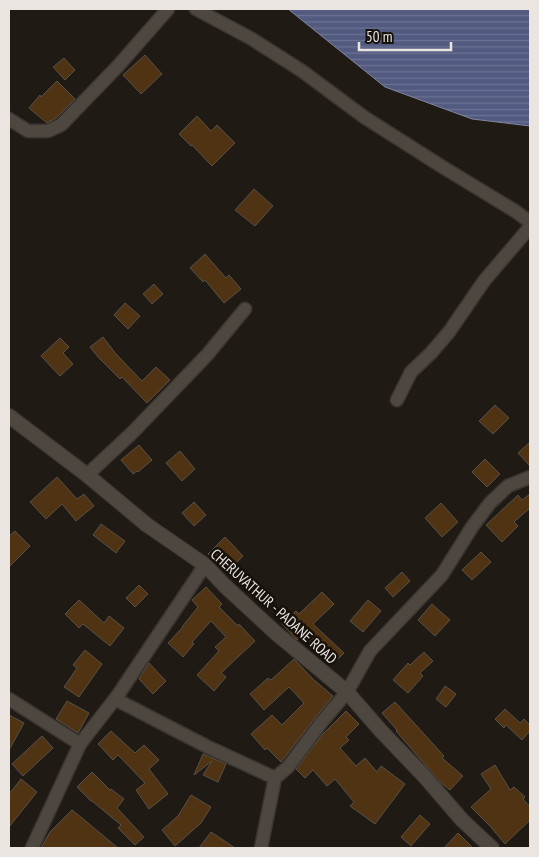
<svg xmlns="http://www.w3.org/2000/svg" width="539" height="857" viewBox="0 0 539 857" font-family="'PT Sans Narrow',sans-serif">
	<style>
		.water { fill: url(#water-rules); stroke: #80849d }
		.building { fill: #4f3312; stroke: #585149 }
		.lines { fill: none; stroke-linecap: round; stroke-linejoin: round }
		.minor-casing { stroke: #3b3633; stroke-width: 15 }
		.secondary-casing { stroke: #3b3633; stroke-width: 16 }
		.minor { stroke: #4e473f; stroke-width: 12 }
		.secondary { stroke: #4e473f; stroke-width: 14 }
		.labels { text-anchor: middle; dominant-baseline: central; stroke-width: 5; stroke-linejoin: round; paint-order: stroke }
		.street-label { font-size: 15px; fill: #eae5e1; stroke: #17110b }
	</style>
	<defs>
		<pattern id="water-rules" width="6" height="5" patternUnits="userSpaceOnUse" patternTransform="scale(1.25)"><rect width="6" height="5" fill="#535a80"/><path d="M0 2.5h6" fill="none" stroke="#6c7292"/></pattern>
	</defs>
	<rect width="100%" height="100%" fill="#201a14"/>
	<path class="water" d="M288 9H530V126L472 119 385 87Z"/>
	<g class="building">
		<path d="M145 55 162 74 141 94 123 75Z"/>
		<path d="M64 58 75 70 65 80 53 67Z"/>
		<path d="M57 81 75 99 56 118 47 123 29 108 40 95 41 97Z"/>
		<path d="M197 116 211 131 217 125 235 143 212 166 192 145 191 146 179 134Z"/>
		<path d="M254 189 273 206 255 226 235 210Z"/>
		<path d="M205 254 226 278 229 275 241 289 224 303 205 280 203 282 190 268Z"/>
		<path d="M154 284 163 294 152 304 143 294Z"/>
		<path d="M125 303 140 316 128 329 114 315Z"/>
		<path d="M103 337 116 354 142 381 156 367 170 380 147 403 122 377 120 379 98 357 90 347Z"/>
		<path d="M60 338 69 347 63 353 73 364 60 376 41 356Z"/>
		<path d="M495 405 509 418 493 434 479 421Z"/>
		<path d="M530 442V466L518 453Z"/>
		<path d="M139 445 152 460 138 472 137 471 133 474 121 460Z"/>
		<path d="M180 451 195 469 182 481 166 463Z"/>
		<path d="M485 459 500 474 487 487 472 472Z"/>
		<path d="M57 477 77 499 84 494 94 506 76 521 62 504 46 519 30 502Z"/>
		<path d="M530 494V508L514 522 518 526 502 542 486 525 518 495 522 500Z"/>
		<path d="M194 502 206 515 194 526 182 513Z"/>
		<path d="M441 503 458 522 442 537 425 518Z"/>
		<path d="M101 524 125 541 116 553 93 535Z"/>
		<path d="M15 531 30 546 9 567V536Z"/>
		<path d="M225 537 243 556 226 573 208 554Z"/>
		<path d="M481 552 491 562 472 580 462 570Z"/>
		<path d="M402 572 410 581 393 597 385 588Z"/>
		<path d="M139 585 148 594 135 607 126 598Z"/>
		<path d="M206 587 222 604 219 607 238 626 239 624 255 641 221 673 226 677 214 691 197 675 219 651 215 647 226 637 211 621 192 642 194 644 183 657 168 643 183 627H182L198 607 192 600Z"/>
		<path d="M322 592 334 604 313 624 344 653 333 664 302 635 297 640 282 624 296 611 299 614Z"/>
		<path d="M79 600 104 623 109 616 124 628 110 646 83 624 79 628 65 614Z"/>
		<path d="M368 600 381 611 363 632 350 621Z"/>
		<path d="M432 604 450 620 435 636 418 620Z"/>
		<path d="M85 650 102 664 79 697 64 687 77 668 73 665Z"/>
		<path d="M424 652 433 661 420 673 423 676 408 693 393 680 408 663 410 665Z"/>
		<path d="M294 659 314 680 333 696 315 718 281 762 267 748 265 750 251 734 272 715 282 725 304 703 289 687 264 710 250 694 268 678 271 680Z"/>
		<path d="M149 663 166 681 153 694 139 679Z"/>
		<path d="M445 686 456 694 446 707 436 699Z"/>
		<path d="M67 701 89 713 78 733 56 719Z"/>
		<path d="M395 702 444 756 442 758 463 776 450 790 440 782 396 731 397 730 382 713Z"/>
		<path d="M505 709 520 723 524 719 530 725V731L522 740 506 725 504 728 495 719Z"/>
		<path d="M346 711 359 724 346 737 349 740 340 748 356 766 365 758 377 772 381 766 405 784 375 824 350 806 354 802 335 779 327 786 313 770 305 778 296 769 322 735Z"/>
		<path d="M9 715 24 723 9 750Z"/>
		<path d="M111 731 135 753 144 745 159 760 149 769 168 794 149 809 136 790 145 783 118 755 113 760 98 744Z"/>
		<path d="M42 736 53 748 23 776 12 764Z"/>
		<path d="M203 754 226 764 218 782 203 775 212 761 194 775Z"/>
		<path d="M495 765 510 790 514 787 525 797 523 799 530 807V820L505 844 490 826 471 807 491 789 481 774Z"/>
		<path d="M92 772 110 790 111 789 124 799 117 808 144 837 135 845 118 828 121 825 92 801H91L77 787Z"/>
		<path d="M21 779 37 792 9 827V794Z"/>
		<path d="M191 795 211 807 201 823 175 846 162 830 178 816Z"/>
		<path d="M72 810 82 818 118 848H41L50 832Z"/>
		<path d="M420 815 430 824 411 846 401 837Z"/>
		<path d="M211 832 235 848H199Z"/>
		<path d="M458 833 473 848H444Z"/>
	</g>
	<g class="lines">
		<defs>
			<g id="minor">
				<path d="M196 9 252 39 302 71 364 117 441 166 515 211 530 222"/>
				<path d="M9 119 28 131H48L61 125 118 66 168 9"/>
				<path d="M397 400 411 372 431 353 449 332 484 281 530 227"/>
				<path d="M87 475 133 432 207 355 245 309"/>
				<path d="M9 699 80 744"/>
				<path d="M115 699 208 747 275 778 288 767 321 723 347 692 370 651 442 575 472 527 490 503 508 486 530 477"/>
				<path d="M32 848 80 744 118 695 205 565"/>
				<path d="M261 848 275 778"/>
			</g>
			<path id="secondary" d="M9 416 87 475 147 525 205 565 225 586 277 634 347 692 381 731 425 777 462 820 492 848"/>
		</defs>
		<use href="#minor" class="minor-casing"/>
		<use href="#secondary" class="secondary-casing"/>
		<use href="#minor" class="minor"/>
		<use href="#secondary" class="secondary"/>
	</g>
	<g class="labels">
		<g class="street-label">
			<text transform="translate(274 606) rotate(42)">CHERUVATHUR - PADANE ROAD</text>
		</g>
	</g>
	<rect width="539" height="857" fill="none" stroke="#eae5e1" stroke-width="20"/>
	<path d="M359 42v8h92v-8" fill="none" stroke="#eae5e1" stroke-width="2.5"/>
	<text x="366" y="42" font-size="15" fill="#eae5e1" stroke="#17110b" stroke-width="4" paint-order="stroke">50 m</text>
</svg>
